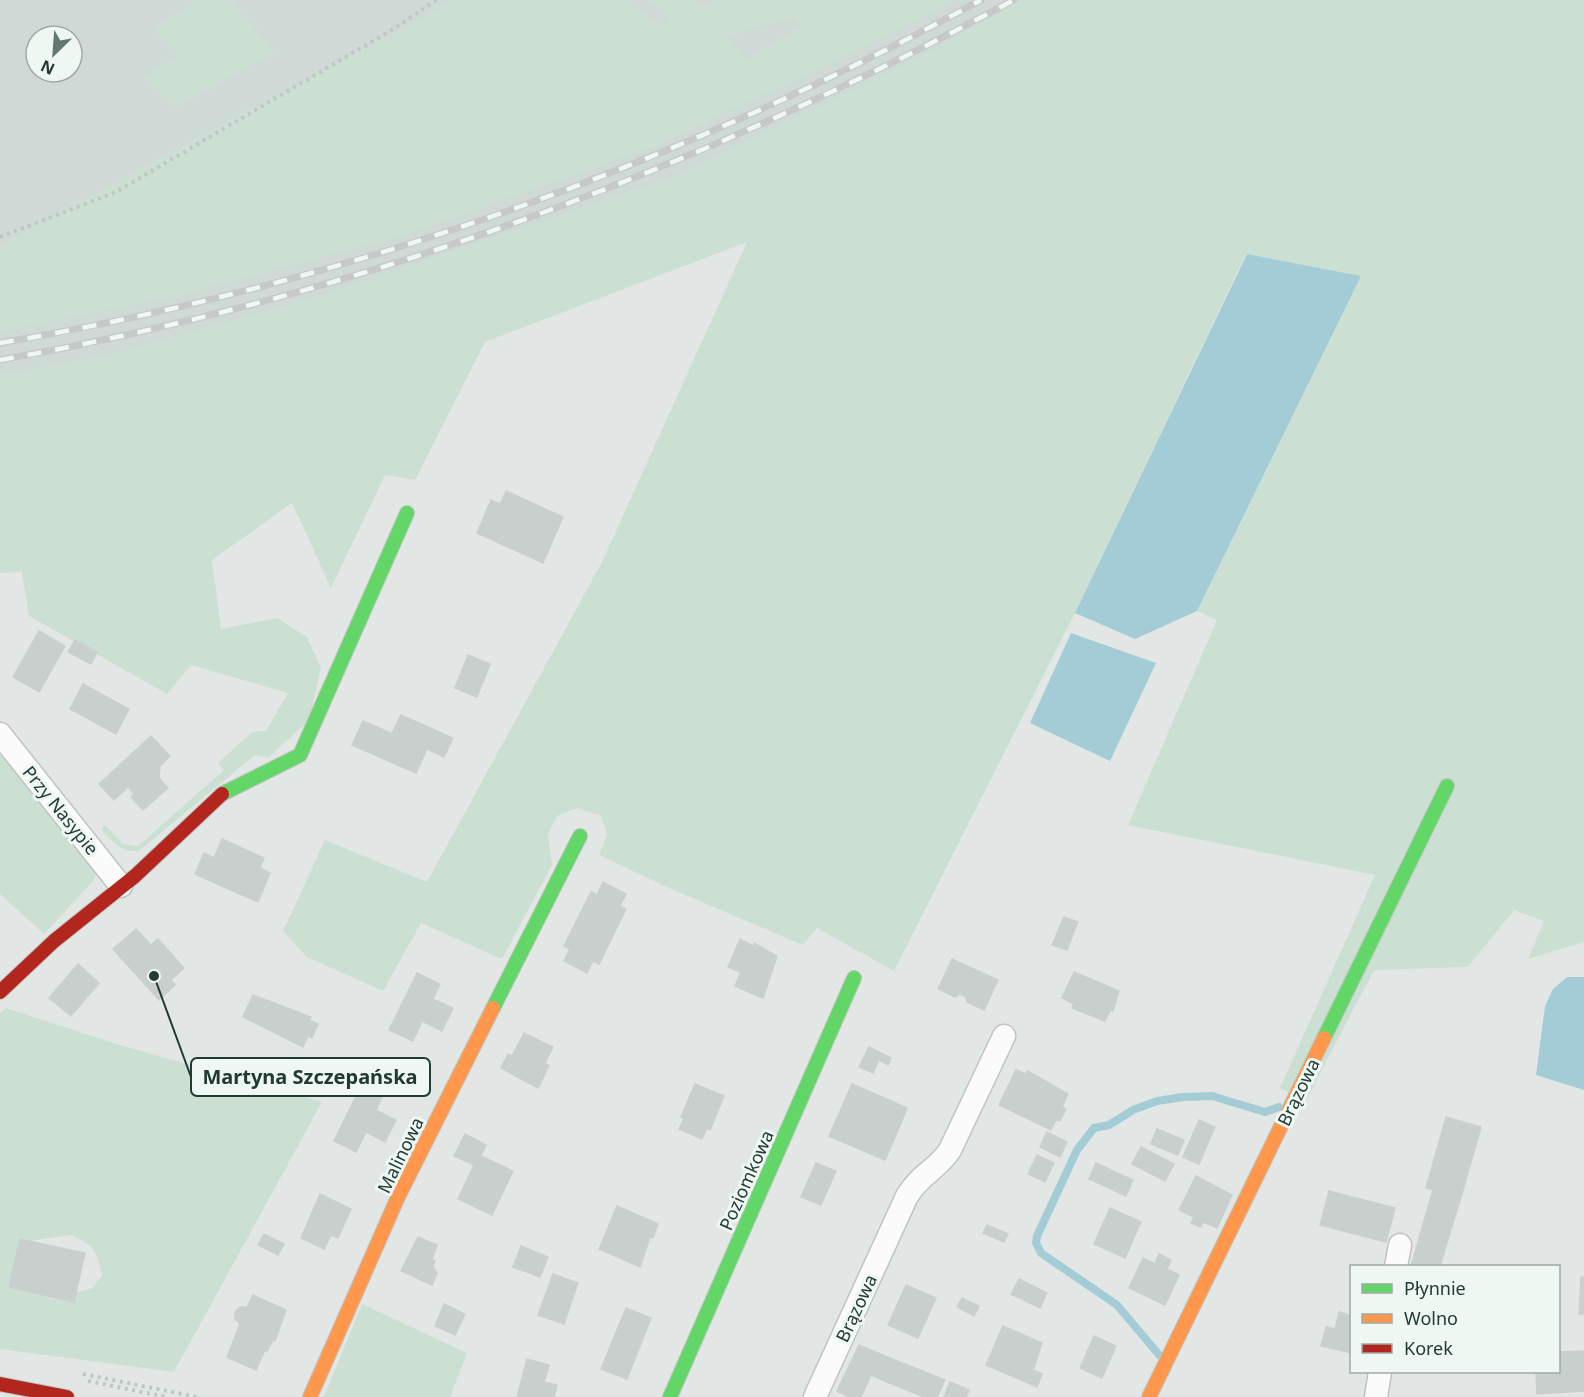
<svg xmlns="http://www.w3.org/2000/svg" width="1584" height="1397" viewBox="0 0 1584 1397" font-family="'Noto Sans',sans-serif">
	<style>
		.built { fill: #cfd9d5; fill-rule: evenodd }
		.green { fill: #cbe0d2; fill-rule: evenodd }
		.water { fill: #a3ccd6 }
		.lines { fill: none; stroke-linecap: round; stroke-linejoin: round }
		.stream { stroke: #a3ccd6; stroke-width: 8 }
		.building { fill: #c9cfcc; stroke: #cbd0ce; stroke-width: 1.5 }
		.street-casing { stroke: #bfc4c2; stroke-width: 25 }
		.fast-casing { stroke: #bec5c2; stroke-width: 16 }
		.slow-casing { stroke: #bec5c2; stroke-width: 16 }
		.jam-casing { stroke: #bec5c2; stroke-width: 16 }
		.path { stroke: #bfc7c5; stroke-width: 4; stroke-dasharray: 3 4.5; stroke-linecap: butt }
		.street { stroke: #fbfbfb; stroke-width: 22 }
		.fast { stroke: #63d668; stroke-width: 14 }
		.slow { stroke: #ff974d; stroke-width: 14 }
		.jam { stroke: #b3261e; stroke-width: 14 }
		.rail-casing { stroke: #c6c9c8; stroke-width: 7 }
		.rail { stroke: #eff7f3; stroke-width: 4.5; stroke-dasharray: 14; stroke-linecap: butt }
		.labels { text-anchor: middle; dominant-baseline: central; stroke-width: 6; stroke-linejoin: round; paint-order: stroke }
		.street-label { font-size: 18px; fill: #213a34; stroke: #eff7f3 }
		.leader { fill: none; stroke: #213a34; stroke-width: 2 }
		.callout-dot { fill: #213a34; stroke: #eff7f3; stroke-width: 2 }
		.callout { fill: #eff7f3; stroke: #213a34; stroke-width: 2 }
		.callout-label { font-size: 20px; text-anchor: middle; font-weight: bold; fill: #213a34 }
	</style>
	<rect width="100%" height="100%" fill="#e2e7e5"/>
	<path class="built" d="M0 0H1169L0 422ZM36 36H72V72H36Z"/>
	<g class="green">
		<path d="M195 0H234L232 2 275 53 176 106 143 77 179 57 154 28 196 2Z"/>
		<path d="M454 0H627L657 24 667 22 668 16 648 0H695L703 6 714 2 712 0H955L871 44 655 146 402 236 173 297 0 332V245ZM794 17 801 27 746 60 726 36Z"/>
		<path d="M1022 0H1584V942L1528 959 1544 921 1514 910 1468 967 1374 970 1305 1102 1280 1088 1375 875 1128 825 1217 620 1197 611 1361 276 1246 254 1075 613 894 971 817 928 803 945 669 888 599 855 607 835 601 816 577 808 557 816 548 835 552 865 502 959 421 923 383 991 307 957 283 931 325 840 427 882 602 562 747 242 485 342 415 480 385 475 331 588 292 503 212 560 221 629 277 618 307 637 321 668 309 720 268 758 255 755 139 851C121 853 113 842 101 829L105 825 123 844 138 846 224 770 218 763 252 732 266 731 288 693 191 665 167 694 29 616 22 572 0 573V375L108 355 313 298 682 174 930 51Z"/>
		<path d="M0 755 96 863 94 880 44 934 0 894Z"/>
		<path d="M6 1008 120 1045 322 1102 174 1372 0 1349V1013ZM71 1235C94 1246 97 1250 102 1275L93 1288 51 1299 29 1286 28 1241Z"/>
		<path d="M362 1304 467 1353 450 1397H324Z"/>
	</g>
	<g class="water">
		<path d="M1247 254 1361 276 1197 611 1135 639 1075 613Z"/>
		<path d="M1071 633 1156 663 1110 761 1030 723Z"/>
		<path d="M1567 977H1584V1090L1536 1075 1545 1006 1553 989Z"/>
	</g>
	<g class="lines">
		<path class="stream" d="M1160 1356 1117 1305 1041 1253 1036 1243 1037 1236 1077 1150 1094 1128 1109 1125 1133 1110 1157 1101 1183 1097 1212 1096 1265 1112 1279 1107"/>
	</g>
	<g class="building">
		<path d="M506 491 563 517 543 563 477 533 491 500 500 504Z"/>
		<path d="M39 631 65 646 39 692 13 677Z"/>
		<path d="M75 640 97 652 91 664 68 652Z"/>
		<path d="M468 655 490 664 477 697 455 688Z"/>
		<path d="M83 684 129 709 116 734 70 709Z"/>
		<path d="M401 715 453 738 444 757 392 733Z"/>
		<path d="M363 721 427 749 416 773 352 745Z"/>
		<path d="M151 736 170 756 160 766 159 778 168 788 143 810 131 797 134 794 128 787 114 800 99 784Z"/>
		<path d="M222 839 264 858 260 868 270 873 258 902 195 874 204 853 214 858Z"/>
		<path d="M603 882 626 894 620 906 626 909 599 964 593 961 587 973 564 961 570 949 564 946 591 892 597 895Z"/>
		<path d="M1064 917 1078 922 1067 950 1052 945Z"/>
		<path d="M136 929 151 945 158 939 184 968 171 980 175 985 159 1000 113 949Z"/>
		<path d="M740 939 753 946 754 943 777 956 763 998 735 986 741 972 728 967Z"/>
		<path d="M952 959 998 980 984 1010 967 1002 966 997 960 994 955 997 938 989Z"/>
		<path d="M78 964 99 983 71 1016 49 998Z"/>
		<path d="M1074 972 1119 991 1113 1011H1110L1105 1021 1072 1008 1074 1004 1062 998Z"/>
		<path d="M417 973 440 984 433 999 453 1008 442 1031 422 1021 413 1041 389 1030Z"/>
		<path d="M253 995 311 1017 309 1020 318 1024 312 1038 308 1036 303 1047 243 1017Z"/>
		<path d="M524 1033 553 1047 545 1063 549 1066 538 1088 501 1068 508 1054 512 1056Z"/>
		<path d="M869 1047 891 1058 888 1065 879 1060 873 1073 859 1067Z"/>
		<path d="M1016 1070 1026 1074 1028 1071 1068 1094 1062 1107 1066 1109 1060 1121 1056 1120 1051 1130 999 1105Z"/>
		<path d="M695 1084 724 1096 710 1130 707 1128 702 1139 679 1129 684 1118 681 1117Z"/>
		<path d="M852 1084 907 1108 897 1133 841 1109Z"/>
		<path d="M361 1086 382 1097 376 1110 396 1120 385 1142 366 1132 356 1152 334 1141Z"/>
		<path d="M841 1109 897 1133 885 1160 829 1136Z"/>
		<path d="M1446 1117 1481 1127 1461 1197 1426 1188Z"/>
		<path d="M1199 1120 1215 1127 1199 1164 1183 1157Z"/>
		<path d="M1157 1129 1184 1140 1178 1155 1151 1144Z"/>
		<path d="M1047 1132 1067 1142 1060 1157 1040 1147Z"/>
		<path d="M465 1134 486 1145 481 1156 513 1171 492 1215 458 1199 474 1165 454 1156Z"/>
		<path d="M1141 1147 1174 1164 1165 1181 1132 1164Z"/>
		<path d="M1037 1155 1054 1163 1045 1182 1028 1174Z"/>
		<path d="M816 1163 836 1171 821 1205 801 1197Z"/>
		<path d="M1096 1163 1133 1180 1126 1196 1089 1179Z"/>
		<path d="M1196 1176 1232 1195 1217 1228 1203 1222 1201 1227 1191 1223 1194 1217 1179 1210Z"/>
		<path d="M1433 1190 1461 1197 1440 1266H1411Z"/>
		<path d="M1329 1191 1395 1208 1386 1242 1320 1225Z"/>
		<path d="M320 1194 351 1209 338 1238 331 1235 324 1249 301 1238Z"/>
		<path d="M617 1206 658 1224 653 1238 650 1237 640 1267 599 1249Z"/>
		<path d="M1110 1208 1141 1222 1125 1258 1094 1244Z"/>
		<path d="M987 1225 1008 1234 1004 1242 983 1233Z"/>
		<path d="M264 1234 284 1244 278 1255 258 1245Z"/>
		<path d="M418 1237 437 1245 432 1260 435 1261 433 1266 437 1273 432 1285 401 1271Z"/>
		<path d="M20 1239 85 1253 74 1302 9 1287Z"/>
		<path d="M521 1246 548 1257 540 1277 513 1267Z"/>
		<path d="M1159 1254 1171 1260 1167 1269 1179 1275 1165 1305 1129 1288 1143 1258 1155 1264Z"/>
		<path d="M553 1274 578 1283 564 1324 538 1315Z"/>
		<path d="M1581 1277H1584V1314H1579Z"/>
		<path d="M1019 1279 1047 1293 1040 1308 1011 1294Z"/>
		<path d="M906 1285 936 1298 918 1338 888 1325Z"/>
		<path d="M253 1295 286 1310 275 1341 273 1340 267 1351 265 1350 256 1370 227 1357 240 1324 235 1319V1312L240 1307H247Z"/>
		<path d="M962 1298 979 1306 974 1316 957 1307Z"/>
		<path d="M444 1304 465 1314 455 1335 435 1326Z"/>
		<path d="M626 1308 651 1318 627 1379 601 1369Z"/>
		<path d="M1339 1312 1352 1316V1353L1321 1346 1326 1327 1335 1329Z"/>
		<path d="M1003 1326 1042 1343 1034 1368 1031 1369 1042 1374 1037 1387 986 1365Z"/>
		<path d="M1094 1336 1116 1346 1102 1378 1080 1368Z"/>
		<path d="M859 1345 897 1361 887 1382 871 1375 861 1397H849L837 1391Z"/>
		<path d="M1584 1351V1391L1537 1394 1536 1372H1558V1352Z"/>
		<path d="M527 1359 549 1365 544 1382 557 1385 554 1397H517Z"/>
		<path d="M897 1361 945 1380 937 1397H924L887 1382Z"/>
		<path d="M950 1382 969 1390 966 1397H944Z"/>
	</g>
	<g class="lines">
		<defs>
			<g id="street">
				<path d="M0 734 121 886"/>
				<path d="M1396 1266 1400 1245"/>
				<path d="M815 1397 907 1196C921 1173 937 1170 950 1150L1004 1036"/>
				<path d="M1376 1397 1380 1372"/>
			</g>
			<g id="fast">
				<path d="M222 794 300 755 407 513"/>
				<path d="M493 1008 580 836"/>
				<path d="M1324 1038 1447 786"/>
				<path d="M670 1397 854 978"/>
			</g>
			<g id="slow">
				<path d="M310 1397 398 1197 493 1008"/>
				<path d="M1149 1397 1324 1038"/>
			</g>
			<g id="jam">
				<path d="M0 992 54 941 135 876 222 794"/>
				<path d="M0 1384 67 1397"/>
			</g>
		</defs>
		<use href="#street" class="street-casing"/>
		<use href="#fast" class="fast-casing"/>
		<use href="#slow" class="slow-casing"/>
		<use href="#jam" class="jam-casing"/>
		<g class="path">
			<path d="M0 237 116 192 395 28 436 0"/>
			<path d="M83 1374 197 1397"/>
			<path d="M88 1381 167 1397"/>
		</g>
		<use href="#street" class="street"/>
		<use href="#fast" class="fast"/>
		<use href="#slow" class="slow"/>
		<use href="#jam" class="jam"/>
		<defs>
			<g id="rail">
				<path d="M0 343C342 285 677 166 981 0"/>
				<path d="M0 360C357 297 695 171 1014 0"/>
			</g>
		</defs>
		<use href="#rail" class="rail-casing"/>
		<use href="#rail" class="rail"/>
	</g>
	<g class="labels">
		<g class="street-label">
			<text transform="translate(61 810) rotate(51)">Przy Nasypie</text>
			<text transform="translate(1298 1092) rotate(-64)">Brązowa</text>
			<text transform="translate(400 1155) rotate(-64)">Malinowa</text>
			<text transform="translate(746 1180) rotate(-66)">Poziomkowa</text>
			<text transform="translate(856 1308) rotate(-65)">Brązowa</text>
		</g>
	</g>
	<path class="leader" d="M154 976L191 1077"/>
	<circle class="callout-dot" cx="154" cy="976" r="6"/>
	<rect class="callout" x="191" y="1058" width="239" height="38" rx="6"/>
	<g class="callout-label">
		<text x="310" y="1084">Martyna Szczepańska</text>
	</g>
	<rect x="1350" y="1265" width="210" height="108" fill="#eff7f3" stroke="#9daba7" stroke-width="1.5"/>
	<rect x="1362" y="1284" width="30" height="9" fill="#63d668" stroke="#9daba7" stroke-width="1.5"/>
	<text x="1404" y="1295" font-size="18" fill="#213a34">Płynnie</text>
	<rect x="1362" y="1314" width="30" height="9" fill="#ff974d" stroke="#9daba7" stroke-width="1.5"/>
	<text x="1404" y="1325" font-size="18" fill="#213a34">Wolno</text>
	<rect x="1362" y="1344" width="30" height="9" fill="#b3261e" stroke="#9daba7" stroke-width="1.5"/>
	<text x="1404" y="1355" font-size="18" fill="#213a34">Korek</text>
	<g transform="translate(54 54) rotate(205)"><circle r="28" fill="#eff7f3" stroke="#9daba7" stroke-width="1.5"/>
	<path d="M0-4.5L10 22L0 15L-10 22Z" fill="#657772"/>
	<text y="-9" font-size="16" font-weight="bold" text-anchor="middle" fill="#213a34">N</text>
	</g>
</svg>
